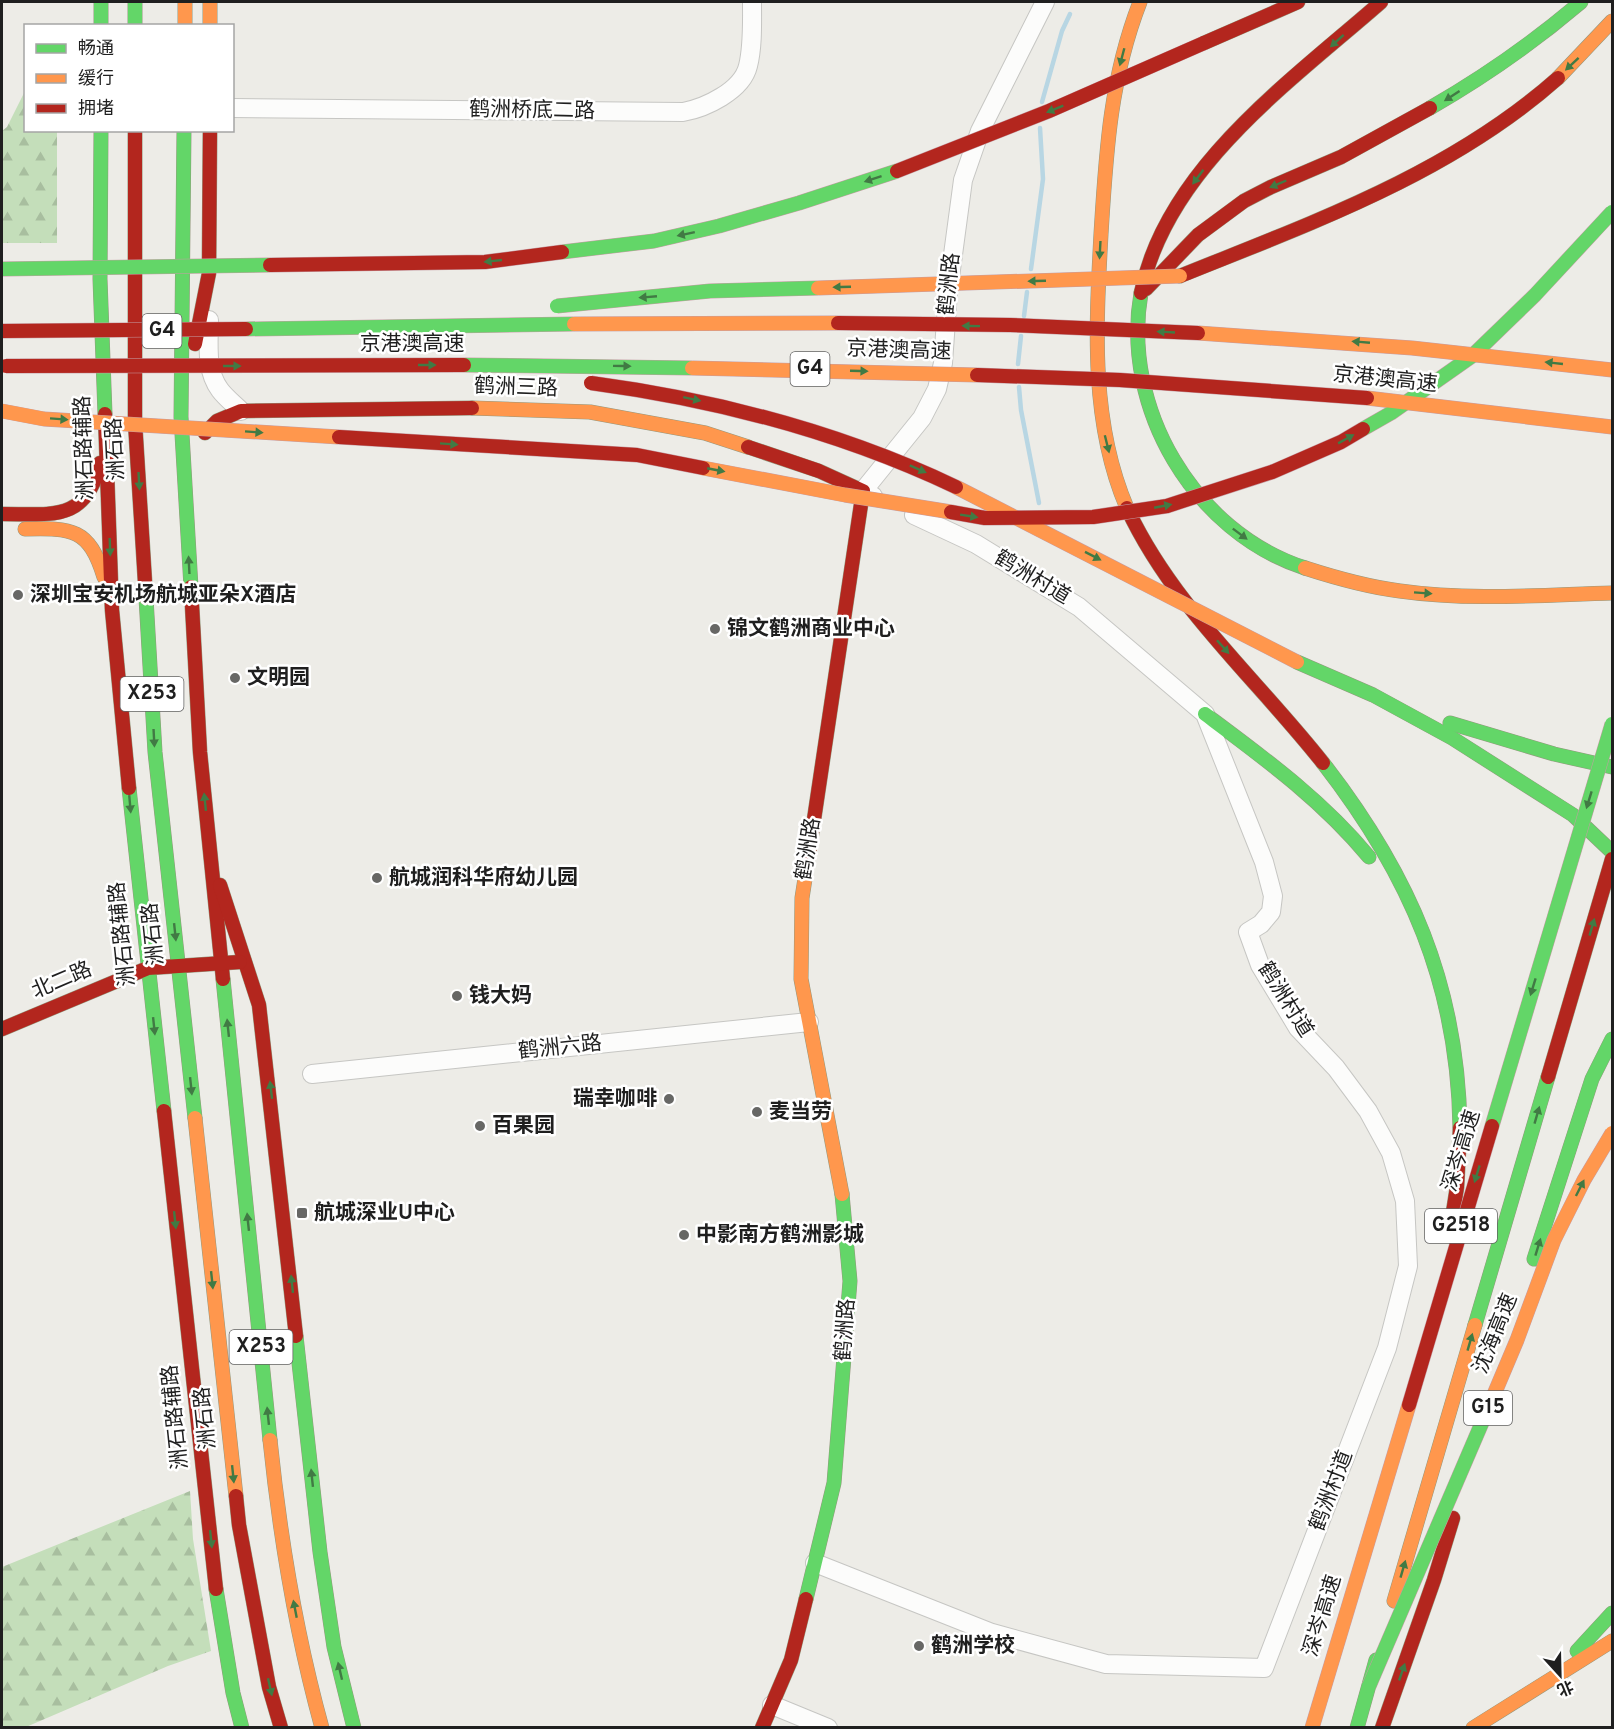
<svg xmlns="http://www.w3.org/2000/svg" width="1614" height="1729" viewBox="0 0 1614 1729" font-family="Overpass,'Noto Sans SC',sans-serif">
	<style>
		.forest { fill: url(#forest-firs) }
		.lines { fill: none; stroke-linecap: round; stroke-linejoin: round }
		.stream { stroke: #b8d6e3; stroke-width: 4.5 }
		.street-casing { stroke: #c6c6c3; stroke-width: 20 }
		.fast-casing { stroke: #94987e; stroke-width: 15 }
		.slow-casing { stroke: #94987e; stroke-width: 15 }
		.jam-casing { stroke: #94987e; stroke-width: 15 }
		.street { stroke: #fcfcfb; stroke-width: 18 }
		.fast { stroke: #63d668; stroke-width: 14 }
		.slow { stroke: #ff974d; stroke-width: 14 }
		.jam { stroke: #b3261e; stroke-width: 14 }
		.fast-bridge-casing { stroke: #c59da4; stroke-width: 15; stroke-linecap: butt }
		.slow-bridge-casing { stroke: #c59da4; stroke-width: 15; stroke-linecap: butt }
		.jam-bridge-casing { stroke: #c59da4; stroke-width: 15; stroke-linecap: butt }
		.fast-bridge { stroke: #63d668; stroke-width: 14 }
		.slow-bridge { stroke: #ff974d; stroke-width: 14 }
		.jam-bridge { stroke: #b3261e; stroke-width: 14 }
		.oneway { fill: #417a44 }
		.poi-dot { fill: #676765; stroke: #fff; stroke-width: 2 }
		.labels { text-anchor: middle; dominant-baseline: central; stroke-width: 5; stroke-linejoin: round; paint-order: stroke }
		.shield { fill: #fff; stroke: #626262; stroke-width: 1.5 }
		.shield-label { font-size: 20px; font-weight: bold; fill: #1f1f1f }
		.street-label { font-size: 21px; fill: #1f1f1f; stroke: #fff }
		.poi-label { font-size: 21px; font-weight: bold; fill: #1f1f1f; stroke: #fff; text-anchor: start }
	</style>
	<defs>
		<pattern id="forest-firs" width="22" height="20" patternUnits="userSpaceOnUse" patternTransform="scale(1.5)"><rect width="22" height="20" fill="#c4deba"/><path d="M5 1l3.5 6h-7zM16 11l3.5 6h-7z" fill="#a8be9f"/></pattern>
	</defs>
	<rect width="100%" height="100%" fill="#edece7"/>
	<g class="forest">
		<path d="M25 91 26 130 57 131V243H2V131L7 127Z"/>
		<path d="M190 1491 193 1539 211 1651 168 1666 26 1727H2V1567Z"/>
	</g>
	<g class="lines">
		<g class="stream">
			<path d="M1042 102 1062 31 1070 14"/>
			<path d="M1031 269 1043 179 1040 128"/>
			<path d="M1024 316 1027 292"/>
			<path d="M1018 364 1021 336"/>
			<path d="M1019 387 1021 410 1039 503"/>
		</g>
		<defs>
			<g id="street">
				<path d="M232 108 683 112C705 108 742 91 748 66 753 46 752 23 752 2"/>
				<path d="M209 320C209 343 205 370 220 390 226 398 234 404 241 411"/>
				<path d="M873 496 863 491 922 418 937 389 943 363 948 292 963 180 980 131 1045 2"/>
				<path d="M312 1074 809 1022"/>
				<path d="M815 1563 992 1633 1106 1664 1264 1668 1387 1348 1408 1266 1405 1201 1391 1153 1368 1111 1336 1068 1298 1028 1260 965 1248 932 1261 924 1271 912 1273 896 1264 862 1205 714 1079 607 976 544 914 515"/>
				<path d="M772 1705 828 1728"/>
			</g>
			<g id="fast">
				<path d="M101 2V26"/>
				<path d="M135 2V26"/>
				<path d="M1430 108C1484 77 1534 42 1581 2"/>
				<path d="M101 130 100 279 105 414"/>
				<path d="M184 130 181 417 191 587"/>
				<path d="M1141 293C1121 408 1194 532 1305 568"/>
				<path d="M146 598 155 752 195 1118"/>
				<path d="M1297 662 1373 695 1452 738 1573 815 1612 852"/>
				<path d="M1205 714C1264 758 1322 800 1369 857"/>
				<path d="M1450 723 1554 754 1612 767"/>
				<path d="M1323 763C1410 875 1458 985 1460 1128"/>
				<path d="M129 788 164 1111"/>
				<path d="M223 979 270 1440"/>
				<path d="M1534 1259 1592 1079 1612 1039"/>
				<path d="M1475 1325 1548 1077"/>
				<path d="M296 1336 320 1552 334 1647 354 1728"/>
				<path d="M216 1589 233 1693 242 1728"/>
				<path d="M806 1599 834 1483 850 1281 842 1194"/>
				<path d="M1577 1651 1612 1613"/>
				<path d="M1357 1728 1376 1660"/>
			</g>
			<g id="slow">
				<path d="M185 2V26"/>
				<path d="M210 2V26"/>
				<path d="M1558 78 1612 21"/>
				<path d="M472 408 590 412 705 433 748 447"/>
				<path d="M1127 508C1090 422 1096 326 1101 234 1106 153 1110 79 1140 2"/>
				<path d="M25 529C72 528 89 528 104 577"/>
				<path d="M1305 568C1336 578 1368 587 1400 591 1470 601 1541 595 1612 593"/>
				<path d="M809 853 802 898 801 979 842 1194"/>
				<path d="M195 1118 236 1496"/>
				<path d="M270 1440C280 1537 296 1634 322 1728"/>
				<path d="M1394 1601 1475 1325"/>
				<path d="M1473 1728 1612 1641"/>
			</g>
			<g id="jam">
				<path d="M1204 43 1298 2"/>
				<path d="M135 130V422L146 598"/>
				<path d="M1180 276C1311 223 1450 174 1558 78"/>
				<path d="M1146 289 1198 235 1244 201 1271 187 1341 157 1430 108"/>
				<path d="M1141 293C1166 169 1291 81 1381 2"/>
				<path d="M195 344 209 273 210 130"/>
				<path d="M105 414 112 610 129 788"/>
				<path d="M205 433 217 421 241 411 472 408"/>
				<path d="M748 447 819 471 863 491 809 853"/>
				<path d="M1127 508C1173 607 1257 679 1323 763"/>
				<path d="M2 514C53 514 86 522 100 463"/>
				<path d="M191 587 200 752 223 979"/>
				<path d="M220 885 259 1005 296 1336"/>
				<path d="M2 1029 148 968 240 962"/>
				<path d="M1548 1077 1612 859"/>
				<path d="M164 1111 216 1589"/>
				<path d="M1450 1231 1457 1187 1460 1128"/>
				<path d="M236 1496 239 1525 269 1687 281 1728"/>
				<path d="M762 1728 791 1660 806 1599"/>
				<path d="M1382 1728 1434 1580 1453 1518"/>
			</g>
		</defs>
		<use href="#street" class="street-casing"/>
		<use href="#fast" class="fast-casing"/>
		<use href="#slow" class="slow-casing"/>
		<use href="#jam" class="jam-casing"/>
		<use href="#street" class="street"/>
		<use href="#fast" class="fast"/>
		<use href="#slow" class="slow"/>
		<use href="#jam" class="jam"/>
		<defs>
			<g id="fast-bridge">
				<path d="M562 252 654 241 719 226 799 203 897 171"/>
				<path d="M2 269 270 265"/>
				<path d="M557 306 710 291 818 288"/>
				<path d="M246 329 574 324"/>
				<path d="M464 365 692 368"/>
				<path d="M1363 429 1391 413 1472 356 1535 295 1612 212"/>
				<path d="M1492 1126 1612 724"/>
				<path d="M1369 1686 1490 1404"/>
			</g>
			<g id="slow-bridge">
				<path d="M818 288 1180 276"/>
				<path d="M574 324 838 323"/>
				<path d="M1198 333 1412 348 1612 370"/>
				<path d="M692 368 977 375"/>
				<path d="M1367 398 1612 427"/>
				<path d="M2 411 44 419 339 437"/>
				<path d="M703 468 845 495 951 512"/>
				<path d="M956 487 1297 662"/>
				<path d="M1490 1404 1517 1340 1554 1240 1584 1180 1612 1133"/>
				<path d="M1312 1728 1409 1405"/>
			</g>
			<g id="jam-bridge">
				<path d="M897 171 1049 111 1204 43"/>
				<path d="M270 265 485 262 562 252"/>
				<path d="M838 323 1010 325 1198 333"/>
				<path d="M2 331 246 329"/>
				<path d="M6 366 464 365"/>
				<path d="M977 375 1120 380 1367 398"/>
				<path d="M591 383C718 400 840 432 956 487"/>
				<path d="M339 437 637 455 703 468"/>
				<path d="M951 512 985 518 1093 517 1167 506 1272 472 1341 442 1363 429"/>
				<path d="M1409 1405 1492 1126"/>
			</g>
		</defs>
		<use href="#fast-bridge" class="fast-bridge-casing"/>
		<use href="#slow-bridge" class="slow-bridge-casing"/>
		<use href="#jam-bridge" class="jam-bridge-casing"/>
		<use href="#fast-bridge" class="fast-bridge"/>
		<use href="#slow-bridge" class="slow-bridge"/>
		<use href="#jam-bridge" class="jam-bridge"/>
	</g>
	<defs><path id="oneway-solid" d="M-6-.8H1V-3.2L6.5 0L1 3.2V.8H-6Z" transform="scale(1.5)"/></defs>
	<g class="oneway">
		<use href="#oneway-solid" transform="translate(1337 41) rotate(138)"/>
		<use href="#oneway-solid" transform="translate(1122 57) rotate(105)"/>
		<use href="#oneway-solid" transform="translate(1572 64) rotate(137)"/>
		<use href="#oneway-solid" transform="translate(1452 96) rotate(147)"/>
		<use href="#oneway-solid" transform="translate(1055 109) rotate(158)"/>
		<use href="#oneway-solid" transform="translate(1198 177) rotate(127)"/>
		<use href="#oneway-solid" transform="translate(873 179) rotate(162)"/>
		<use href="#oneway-solid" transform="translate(1278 184) rotate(157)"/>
		<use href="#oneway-solid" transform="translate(686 234) rotate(168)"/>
		<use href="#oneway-solid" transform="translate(1100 250) rotate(93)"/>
		<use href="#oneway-solid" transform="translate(493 261) rotate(174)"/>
		<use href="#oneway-solid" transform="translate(1037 281) rotate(178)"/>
		<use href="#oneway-solid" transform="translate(842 287) rotate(178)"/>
		<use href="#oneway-solid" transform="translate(648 297) rotate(175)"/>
		<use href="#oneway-solid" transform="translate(971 326) rotate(-179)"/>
		<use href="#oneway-solid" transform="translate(1166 332) rotate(-177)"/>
		<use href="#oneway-solid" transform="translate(1361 342) rotate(-175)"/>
		<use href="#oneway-solid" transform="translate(1554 363) rotate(-174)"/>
		<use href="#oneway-solid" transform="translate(427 365)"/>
		<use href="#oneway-solid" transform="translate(232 366)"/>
		<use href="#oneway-solid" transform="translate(622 366) rotate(1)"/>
		<use href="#oneway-solid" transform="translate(859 371) rotate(2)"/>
		<use href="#oneway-solid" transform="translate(692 399) rotate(12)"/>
		<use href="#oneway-solid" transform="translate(59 419) rotate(4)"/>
		<use href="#oneway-solid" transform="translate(254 432) rotate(4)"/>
		<use href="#oneway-solid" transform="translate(1346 439) rotate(-29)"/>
		<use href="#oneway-solid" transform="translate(449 444) rotate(4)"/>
		<use href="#oneway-solid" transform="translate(1107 444) rotate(76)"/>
		<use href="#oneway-solid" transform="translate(918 469) rotate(24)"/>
		<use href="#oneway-solid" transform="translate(716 470) rotate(11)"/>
		<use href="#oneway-solid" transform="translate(139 481) rotate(87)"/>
		<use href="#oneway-solid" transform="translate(1163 506) rotate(-11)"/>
		<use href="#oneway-solid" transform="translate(969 516) rotate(9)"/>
		<use href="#oneway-solid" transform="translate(1240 534) rotate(37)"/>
		<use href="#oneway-solid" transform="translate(110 547) rotate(88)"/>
		<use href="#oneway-solid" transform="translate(1093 556) rotate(27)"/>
		<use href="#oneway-solid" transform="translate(189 565) rotate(-93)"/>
		<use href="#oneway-solid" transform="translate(1423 593) rotate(4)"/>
		<use href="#oneway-solid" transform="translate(1223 647) rotate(48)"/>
		<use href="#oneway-solid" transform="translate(154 738) rotate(87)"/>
		<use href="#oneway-solid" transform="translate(1589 800) rotate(107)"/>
		<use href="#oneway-solid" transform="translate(205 802) rotate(-96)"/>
		<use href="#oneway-solid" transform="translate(130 804) rotate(85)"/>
		<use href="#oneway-solid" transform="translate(1592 927) rotate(-74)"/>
		<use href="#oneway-solid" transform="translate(175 932) rotate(84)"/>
		<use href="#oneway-solid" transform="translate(1533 987) rotate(107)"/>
		<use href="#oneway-solid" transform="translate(154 1026) rotate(84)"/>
		<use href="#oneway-solid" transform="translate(228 1028) rotate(-96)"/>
		<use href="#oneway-solid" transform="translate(191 1086) rotate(84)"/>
		<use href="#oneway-solid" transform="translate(271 1090) rotate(-97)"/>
		<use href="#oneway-solid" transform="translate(1537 1115) rotate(-74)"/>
		<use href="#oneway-solid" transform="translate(1477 1174) rotate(107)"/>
		<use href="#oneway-solid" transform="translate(1580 1188) rotate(-63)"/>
		<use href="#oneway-solid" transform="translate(175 1220) rotate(84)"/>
		<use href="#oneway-solid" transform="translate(248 1222) rotate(-96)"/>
		<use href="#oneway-solid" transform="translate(1538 1247) rotate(-73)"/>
		<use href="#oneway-solid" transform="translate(212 1280) rotate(84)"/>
		<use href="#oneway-solid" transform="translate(292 1284) rotate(-96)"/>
		<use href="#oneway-solid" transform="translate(1470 1342) rotate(-74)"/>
		<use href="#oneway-solid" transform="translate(268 1416) rotate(-96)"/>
		<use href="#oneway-solid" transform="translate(233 1474) rotate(84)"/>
		<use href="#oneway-solid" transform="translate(312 1478) rotate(-96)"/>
		<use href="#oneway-solid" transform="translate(211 1539) rotate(84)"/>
		<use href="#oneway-solid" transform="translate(1403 1569) rotate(-74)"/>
		<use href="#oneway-solid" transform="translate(295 1609) rotate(-101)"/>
		<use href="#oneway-solid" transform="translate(340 1671) rotate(-103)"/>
		<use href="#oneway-solid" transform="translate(1402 1672) rotate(-71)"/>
		<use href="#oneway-solid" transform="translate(270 1687) rotate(77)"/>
	</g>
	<g class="poi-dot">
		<circle cx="18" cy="595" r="6"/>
		<circle cx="715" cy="629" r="6"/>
		<circle cx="235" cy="678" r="6"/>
		<circle cx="377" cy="878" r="6"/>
		<circle cx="457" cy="996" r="6"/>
		<circle cx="669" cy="1099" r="6"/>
		<circle cx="757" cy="1112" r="6"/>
		<circle cx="480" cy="1126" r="6"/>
		<rect x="296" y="1207" width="12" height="12" rx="3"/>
		<circle cx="684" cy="1235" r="6"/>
		<circle cx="919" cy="1646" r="6"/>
	</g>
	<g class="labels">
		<g class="shield">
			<rect x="142.5" y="314" width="39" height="34" rx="4.5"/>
			<rect x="790.5" y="352" width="39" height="34" rx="4.5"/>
			<rect x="120.5" y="677" width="63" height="34" rx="4.5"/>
			<rect x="1425" y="1209" width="72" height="34" rx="4.5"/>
			<rect x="229.5" y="1330" width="63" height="34" rx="4.5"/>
			<rect x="1464" y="1391" width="48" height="34" rx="4.5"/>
		</g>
		<g class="shield-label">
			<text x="162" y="331">G4</text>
			<text x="810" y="369">G4</text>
			<text x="152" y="694">X253</text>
			<text x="1461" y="1226">G2518</text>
			<text x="261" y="1347">X253</text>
			<text x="1488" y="1408">G15</text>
		</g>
		<g class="street-label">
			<text transform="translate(532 111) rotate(1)">鹤洲桥底二路</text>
			<text transform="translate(950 284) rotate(-84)">鹤洲路</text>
			<text x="412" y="344">京港澳高速</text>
			<text transform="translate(899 351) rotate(2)">京港澳高速</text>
			<text transform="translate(1385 380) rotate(6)">京港澳高速</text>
			<text transform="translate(516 388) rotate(2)">鹤洲三路</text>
			<text transform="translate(85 448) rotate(-92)">洲石路辅路</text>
			<text transform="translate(116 449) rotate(-93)">洲石路</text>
			<text transform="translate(1032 578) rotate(31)">鹤洲村道</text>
			<text transform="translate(809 849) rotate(-81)">鹤洲路</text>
			<text transform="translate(123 934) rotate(-96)">洲石路辅路</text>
			<text transform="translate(154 934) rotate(-96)">洲石路</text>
			<text transform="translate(62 981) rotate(-23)">北二路</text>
			<text transform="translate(1285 1000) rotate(58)">鹤洲村道</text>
			<text transform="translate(560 1048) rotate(-6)">鹤洲六路</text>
			<text transform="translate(1462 1151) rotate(-73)">深岑高速</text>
			<text transform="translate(846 1330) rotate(-86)">鹤洲路</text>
			<text transform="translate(1496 1334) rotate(-68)">沈海高速</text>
			<text transform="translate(176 1417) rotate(-96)">洲石路辅路</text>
			<text transform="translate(206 1418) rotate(-96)">洲石路</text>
			<text transform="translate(1332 1491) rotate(-69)">鹤洲村道</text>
			<text transform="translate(1323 1616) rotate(-73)">深岑高速</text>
		</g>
		<g class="poi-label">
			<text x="30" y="595">深圳宝安机场航城亚朵X酒店</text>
			<text x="727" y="629">锦文鹤洲商业中心</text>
			<text x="247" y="678">文明园</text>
			<text x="389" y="878">航城润科华府幼儿园</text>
			<text x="469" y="996">钱大妈</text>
			<text x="657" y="1099" text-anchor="end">瑞幸咖啡</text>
			<text x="769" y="1112">麦当劳</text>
			<text x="492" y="1126">百果园</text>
			<text x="314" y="1213">航城深业U中心</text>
			<text x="696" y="1235">中影南方鹤洲影城</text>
			<text x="931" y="1646">鹤洲学校</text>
		</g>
	</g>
	<rect width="1614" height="1729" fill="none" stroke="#1f1f1f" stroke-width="6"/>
	<rect x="24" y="24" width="210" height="108" fill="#ffffff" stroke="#a5a5a5" stroke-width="1.5"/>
	<rect x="36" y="44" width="30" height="9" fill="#63d668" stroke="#a5a5a5" stroke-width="1.5"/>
	<text x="78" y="54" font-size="18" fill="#1f1f1f">畅通</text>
	<rect x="36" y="74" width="30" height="9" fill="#ff974d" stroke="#a5a5a5" stroke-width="1.5"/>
	<text x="78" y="84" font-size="18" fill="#1f1f1f">缓行</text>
	<rect x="36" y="104" width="30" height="9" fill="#b3261e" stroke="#a5a5a5" stroke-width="1.5"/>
	<text x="78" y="114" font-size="18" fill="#1f1f1f">拥堵</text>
	<g transform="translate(1560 1675) rotate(158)" stroke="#ffffff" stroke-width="4.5" paint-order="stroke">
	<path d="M0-4.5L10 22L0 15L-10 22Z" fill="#1f1f1f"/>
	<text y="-9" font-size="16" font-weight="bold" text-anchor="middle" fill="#1f1f1f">北</text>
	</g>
</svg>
